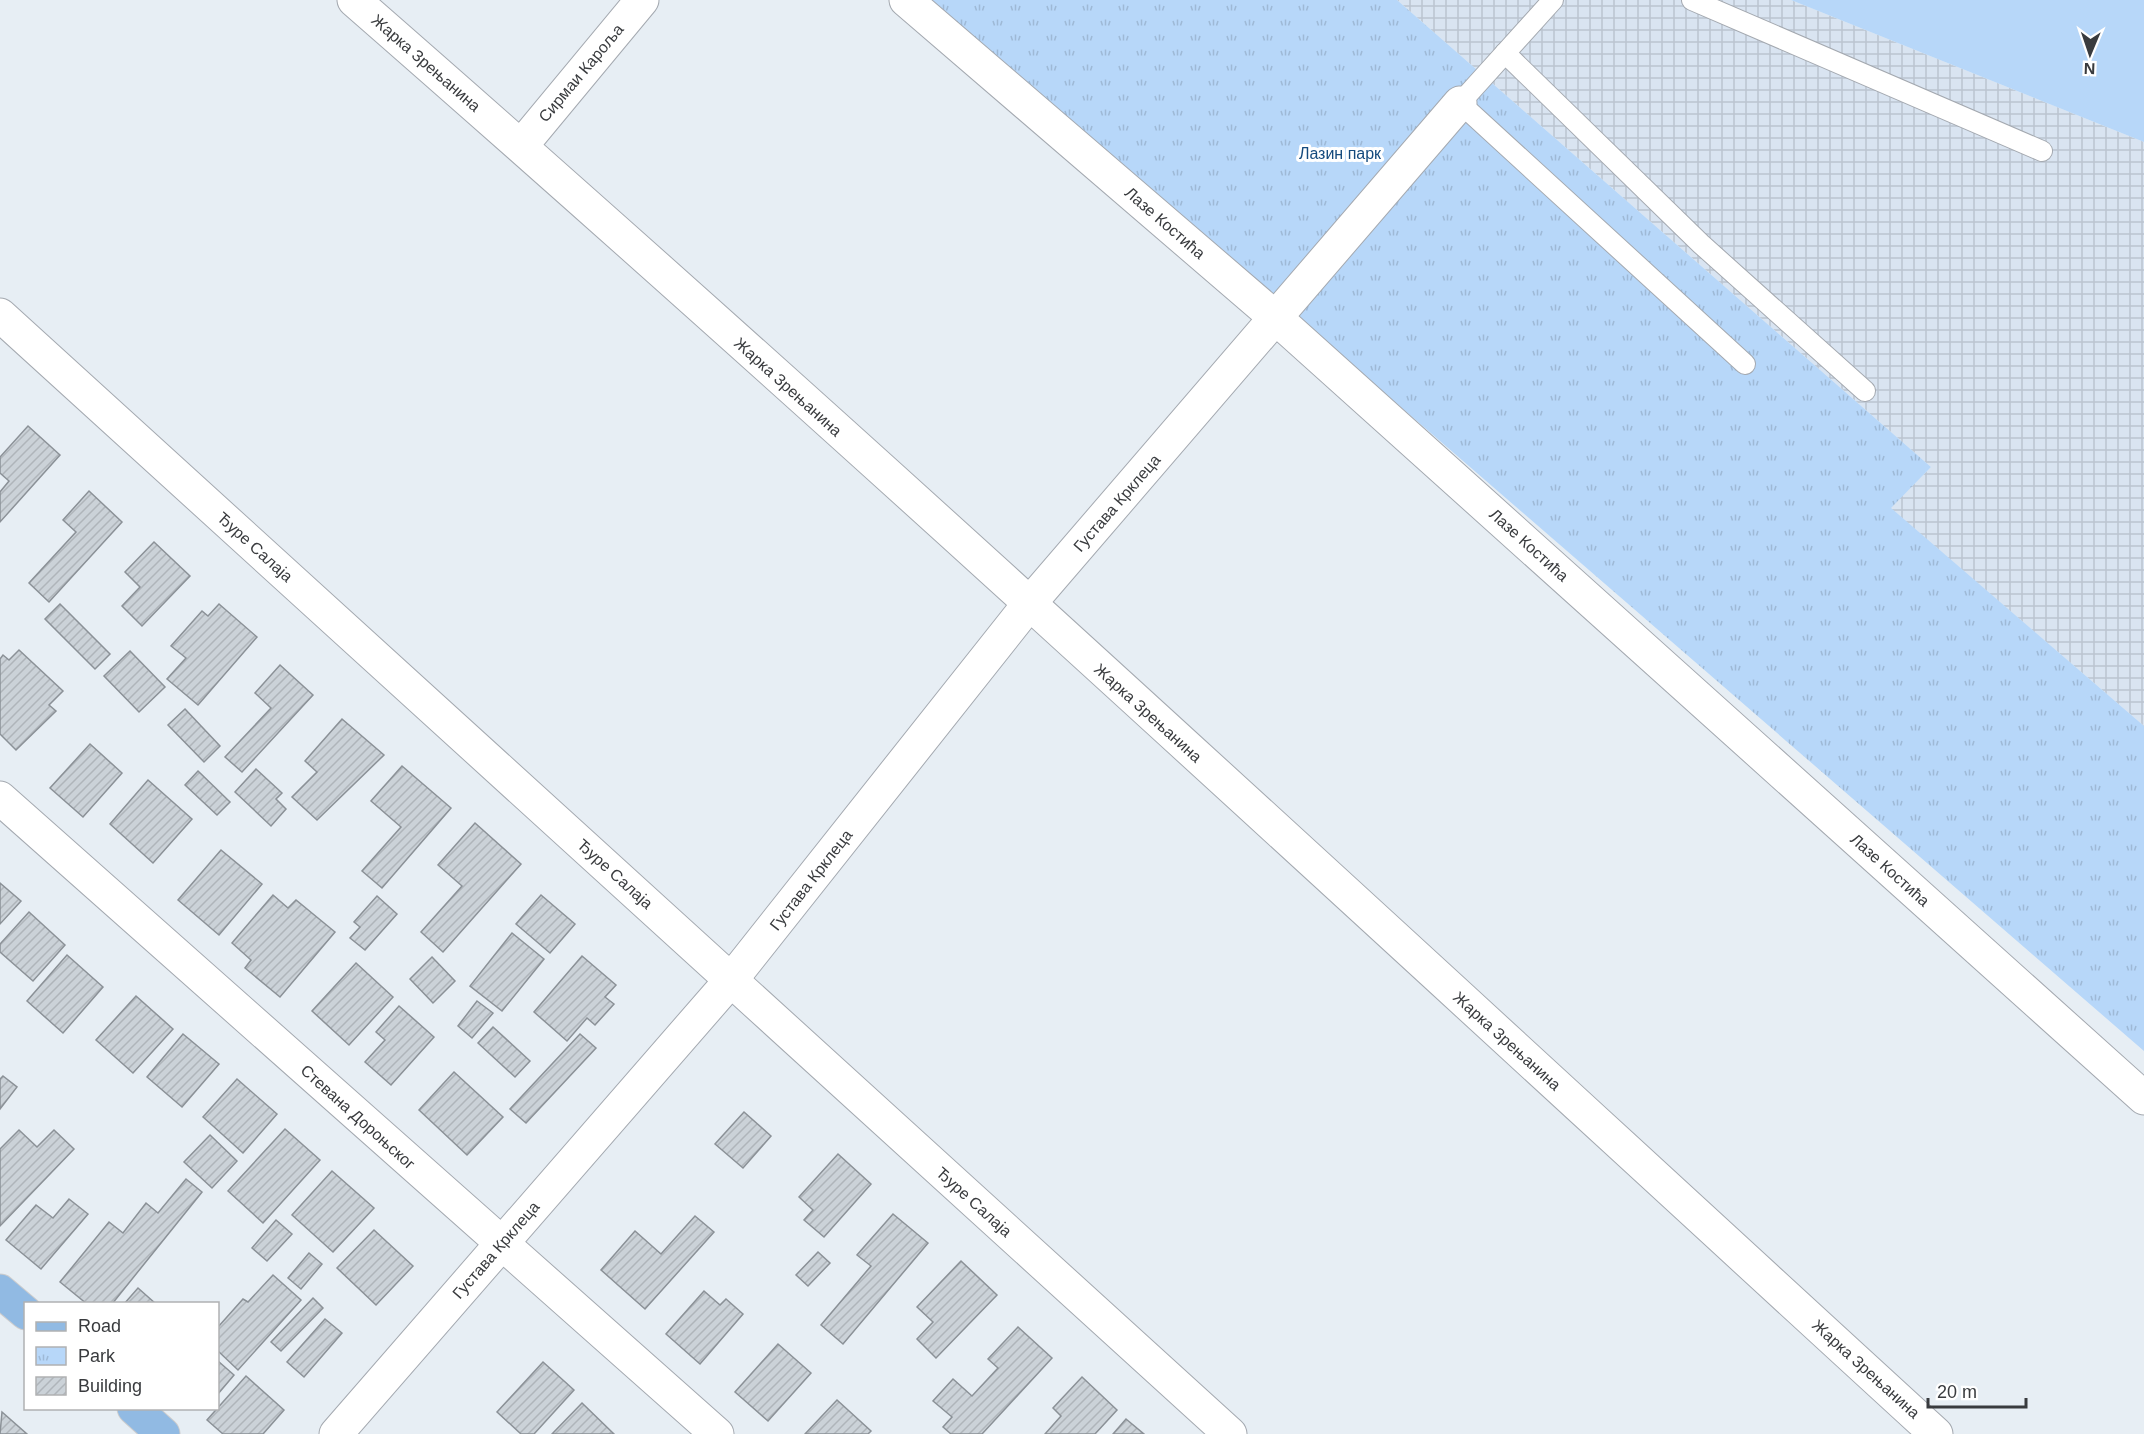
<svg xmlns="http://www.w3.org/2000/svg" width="2144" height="1434" viewBox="0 0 2144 1434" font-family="Arial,sans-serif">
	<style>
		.industrial { fill: url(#industrial-grid) }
		.grass { fill: #b7d7f9 }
		.park { fill: url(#park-tufts) }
		.building { fill: url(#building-hatch); stroke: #8b9197; stroke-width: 1.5 }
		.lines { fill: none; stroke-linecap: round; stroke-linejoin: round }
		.lane-casing { stroke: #a4a9b0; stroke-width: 22 }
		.street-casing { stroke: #a4a9b0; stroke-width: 35 }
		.primary-casing { stroke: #cccccd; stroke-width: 35 }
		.lane { stroke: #fff; stroke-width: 20 }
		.street { stroke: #fff; stroke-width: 33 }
		.primary { stroke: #91bae3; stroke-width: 33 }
		.labels { text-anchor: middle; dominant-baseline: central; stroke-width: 6; stroke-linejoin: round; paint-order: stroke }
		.street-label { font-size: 16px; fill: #393b3e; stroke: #fff }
		.park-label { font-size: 16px; fill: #144a7d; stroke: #fff }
	</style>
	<defs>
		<pattern id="industrial-grid" width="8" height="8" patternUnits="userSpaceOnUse" patternTransform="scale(1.5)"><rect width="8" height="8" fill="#d9e4f1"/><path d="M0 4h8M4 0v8" fill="none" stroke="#bbc4d0"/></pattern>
		<pattern id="park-tufts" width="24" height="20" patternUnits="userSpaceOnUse" patternTransform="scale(1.5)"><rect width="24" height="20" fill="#b7d7f9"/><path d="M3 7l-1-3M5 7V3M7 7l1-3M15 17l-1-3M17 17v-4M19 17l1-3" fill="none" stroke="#9eb9d6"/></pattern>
		<pattern id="building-hatch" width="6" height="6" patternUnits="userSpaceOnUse" patternTransform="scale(1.5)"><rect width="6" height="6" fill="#cbd2d8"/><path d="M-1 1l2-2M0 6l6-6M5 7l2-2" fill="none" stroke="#afb5ba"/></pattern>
	</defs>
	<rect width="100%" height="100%" fill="#e7eef4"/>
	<path class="industrial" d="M1397 0H1791L2144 142V726L1890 508 1931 467Z"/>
	<path class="grass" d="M1791 0H2144V142Z"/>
	<path class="park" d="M931 0H1397L1931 467 1891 508 2144 726V1051Z"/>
	<g class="building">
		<path d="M28 426 60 455 0 522V492L9 481 0 473V457Z"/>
		<path d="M89 491 122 522 49 602 29 583 76 532 63 520Z"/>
		<path d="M154 542 190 576 142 626 122 606 140 587 125 572Z"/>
		<path d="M60 604 110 654 95 669 45 619Z"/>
		<path d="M219 604 257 637 198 705 167 679 186 658 171 646 202 611 208 616Z"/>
		<path d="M19 650 63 691 49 705 56 711 16 750 0 734V659L3 655 9 660Z"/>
		<path d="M130 651 165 687 139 712 104 676Z"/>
		<path d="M280 665 313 695 242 772 225 757 271 708 255 693Z"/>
		<path d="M185 709 220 746 204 762 168 725Z"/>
		<path d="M342 719 384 755 317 820 292 797 317 772 305 761Z"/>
		<path d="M90 744 122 773 83 817 50 788Z"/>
		<path d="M402 766 451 808 382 888 362 871 401 827 371 801Z"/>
		<path d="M256 769 282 793 276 799 286 809 271 826 235 792Z"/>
		<path d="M198 771 230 802 217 815 185 785Z"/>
		<path d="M148 780 192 819 153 863 110 824Z"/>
		<path d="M475 823 521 864 443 952 421 932 462 886 438 865Z"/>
		<path d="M221 850 262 884 219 935 178 900Z"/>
		<path d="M0 883 21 901 0 924Z"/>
		<path d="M273 895 288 908 296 900 335 932 280 997 245 968 251 960 232 943Z"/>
		<path d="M541 895 575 924 550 953 516 924Z"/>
		<path d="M377 896 397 914 365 950 350 938 360 927 354 922Z"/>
		<path d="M29 912 65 945 33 981 0 952V944Z"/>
		<path d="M512 933 544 959 502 1011 470 986Z"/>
		<path d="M67 955 103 987 63 1033 27 1001Z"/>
		<path d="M582 956 616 985 605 997 614 1004 595 1025 587 1018 567 1041 534 1012Z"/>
		<path d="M432 957 455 981 433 1003 410 979Z"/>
		<path d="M356 963 393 997 349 1045 312 1011Z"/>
		<path d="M136 996 173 1029 133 1073 96 1040Z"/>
		<path d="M477 1001 493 1013 472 1038 458 1026Z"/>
		<path d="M399 1006 434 1037 391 1085 365 1062 385 1040 376 1032Z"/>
		<path d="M493 1027 530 1061 515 1077 478 1043Z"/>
		<path d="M183 1034 219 1064 182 1107 147 1077Z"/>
		<path d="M580 1034 596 1048 526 1123 510 1109Z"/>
		<path d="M454 1072 503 1117 467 1155 419 1110Z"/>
		<path d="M3 1076 17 1087 0 1109V1079Z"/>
		<path d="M237 1079 277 1114 243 1153 203 1117Z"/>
		<path d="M744 1112 771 1136 743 1168 715 1144Z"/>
		<path d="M285 1129 320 1160 263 1223 228 1191Z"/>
		<path d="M19 1130 37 1147 54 1130 74 1149 0 1226V1149Z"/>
		<path d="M210 1135 237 1161 212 1188 184 1162Z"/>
		<path d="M838 1154 871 1184 824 1237 804 1220 813 1210 799 1197Z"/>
		<path d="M332 1171 374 1208 333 1252 292 1215Z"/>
		<path d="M186 1179 202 1192 112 1304H87L60 1282 109 1222 123 1233 146 1203 158 1213Z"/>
		<path d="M69 1199 88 1214 41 1269 6 1240 36 1205 53 1218Z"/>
		<path d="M893 1214 928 1243 843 1344 821 1325 871 1266 857 1255Z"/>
		<path d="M695 1216 714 1232 645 1309 601 1270 635 1231 661 1254Z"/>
		<path d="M276 1220 292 1234 267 1261 252 1248Z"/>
		<path d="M374 1230 413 1266 376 1305 337 1268Z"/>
		<path d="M818 1252 830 1263 808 1286 796 1275Z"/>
		<path d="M309 1253 322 1264 301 1289 288 1278Z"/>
		<path d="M961 1261 997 1295 936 1358 917 1339 933 1322 917 1307Z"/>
		<path d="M273 1275 301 1300 238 1370 218 1351V1327L243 1299 248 1302Z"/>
		<path d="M138 1288 156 1304H124Z"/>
		<path d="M704 1291 720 1305 726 1299 743 1314 700 1364 666 1334Z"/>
		<path d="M313 1298 323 1308 281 1351 271 1342Z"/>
		<path d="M325 1319 342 1333 304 1377 287 1362Z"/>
		<path d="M1018 1327 1052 1358 982 1434H951L943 1427 952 1417 933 1401 953 1379 972 1396 998 1368 988 1359Z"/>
		<path d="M778 1344 811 1373 768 1421 735 1392Z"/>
		<path d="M218 1361 234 1375 218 1394Z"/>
		<path d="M543 1362 574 1390 534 1434H521L497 1412Z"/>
		<path d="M246 1376 284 1410 263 1434H223L207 1420Z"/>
		<path d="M1082 1377 1117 1410 1095 1434H1045L1061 1416 1053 1408Z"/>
		<path d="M837 1400 871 1431 868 1434H805Z"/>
		<path d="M582 1403 614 1434H552Z"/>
		<path d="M2 1412 27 1434H0Z"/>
		<path d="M1126 1419 1144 1434H1113Z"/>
	</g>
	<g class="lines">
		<defs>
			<g id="lane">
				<path d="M1553 0 1460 103 1745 364"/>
				<path d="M1692 0 2042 151"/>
				<path d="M1505 53 1701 244 1865 391"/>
			</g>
			<g id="street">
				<path d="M354 0C890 468 1411 953 1936 1434"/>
				<path d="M906 0 1277 319 2144 1098"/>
				<path d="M521 146 642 0"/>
				<path d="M0 315 1230 1434"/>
				<path d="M0 798 717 1434"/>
				<path d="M336 1434 731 980 1029 604 1460 103"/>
			</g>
			<g id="primary">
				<path d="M0 1291 26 1313"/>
				<path d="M134 1408 163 1434"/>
			</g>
		</defs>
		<use href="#lane" class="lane-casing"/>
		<use href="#street" class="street-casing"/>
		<use href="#primary" class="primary-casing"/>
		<use href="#lane" class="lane"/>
		<use href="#street" class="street"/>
		<use href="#primary" class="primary"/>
	</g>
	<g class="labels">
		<g class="street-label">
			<text transform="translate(426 63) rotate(41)">Жарка Зрењанина</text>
			<text transform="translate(581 73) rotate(-50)">Сирмаи Кароља</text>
			<text transform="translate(1165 223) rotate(41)">Лазе Костића</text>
			<text transform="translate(788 387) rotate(42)">Жарка Зрењанина</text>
			<text transform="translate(1117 503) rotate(-49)">Густава Крклеца</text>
			<text transform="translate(1529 545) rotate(42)">Лазе Костића</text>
			<text transform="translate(255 547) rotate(42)">Ђуре Салаја</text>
			<text transform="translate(1148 713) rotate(42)">Жарка Зрењанина</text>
			<text transform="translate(1890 870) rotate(42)">Лазе Костића</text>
			<text transform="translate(615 874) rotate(42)">Ђуре Салаја</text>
			<text transform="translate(811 880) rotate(-52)">Густава Крклеца</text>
			<text transform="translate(1507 1041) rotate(42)">Жарка Зрењанина</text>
			<text transform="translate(358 1117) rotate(42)">Стевана Дороњског</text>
			<text transform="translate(974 1202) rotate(42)">Ђуре Салаја</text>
			<text transform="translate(496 1250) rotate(-49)">Густава Крклеца</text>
			<text transform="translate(1866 1369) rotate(42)">Жарка Зрењанина</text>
		</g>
		<g class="park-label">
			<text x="1340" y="153">Лазин парк</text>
		</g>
	</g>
	<rect x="24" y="1302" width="195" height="108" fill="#ffffff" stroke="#b0b1b2" stroke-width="1.5"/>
	<rect x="36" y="1322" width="30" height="9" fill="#91bae3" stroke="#b0b1b2" stroke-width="1.5"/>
	<text x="78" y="1332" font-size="18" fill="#393b3e">Road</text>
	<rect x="36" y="1347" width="30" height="18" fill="url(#park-tufts)" stroke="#b0b1b2" stroke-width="1.5"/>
	<text x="78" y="1362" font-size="18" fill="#393b3e">Park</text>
	<rect x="36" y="1377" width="30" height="18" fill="url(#building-hatch)" stroke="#b0b1b2" stroke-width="1.5"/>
	<text x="78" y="1392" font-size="18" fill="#393b3e">Building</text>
	<g transform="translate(2090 54) rotate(182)" stroke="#ffffff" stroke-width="4.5" paint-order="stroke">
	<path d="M0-4.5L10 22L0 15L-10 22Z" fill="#393b3e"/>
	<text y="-9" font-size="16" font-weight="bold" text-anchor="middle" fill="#393b3e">N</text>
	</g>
	<path d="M1928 1398v9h98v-9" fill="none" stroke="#393b3e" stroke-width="3"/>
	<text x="1937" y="1398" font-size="18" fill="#393b3e" stroke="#ffffff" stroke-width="4.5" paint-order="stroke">20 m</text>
</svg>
